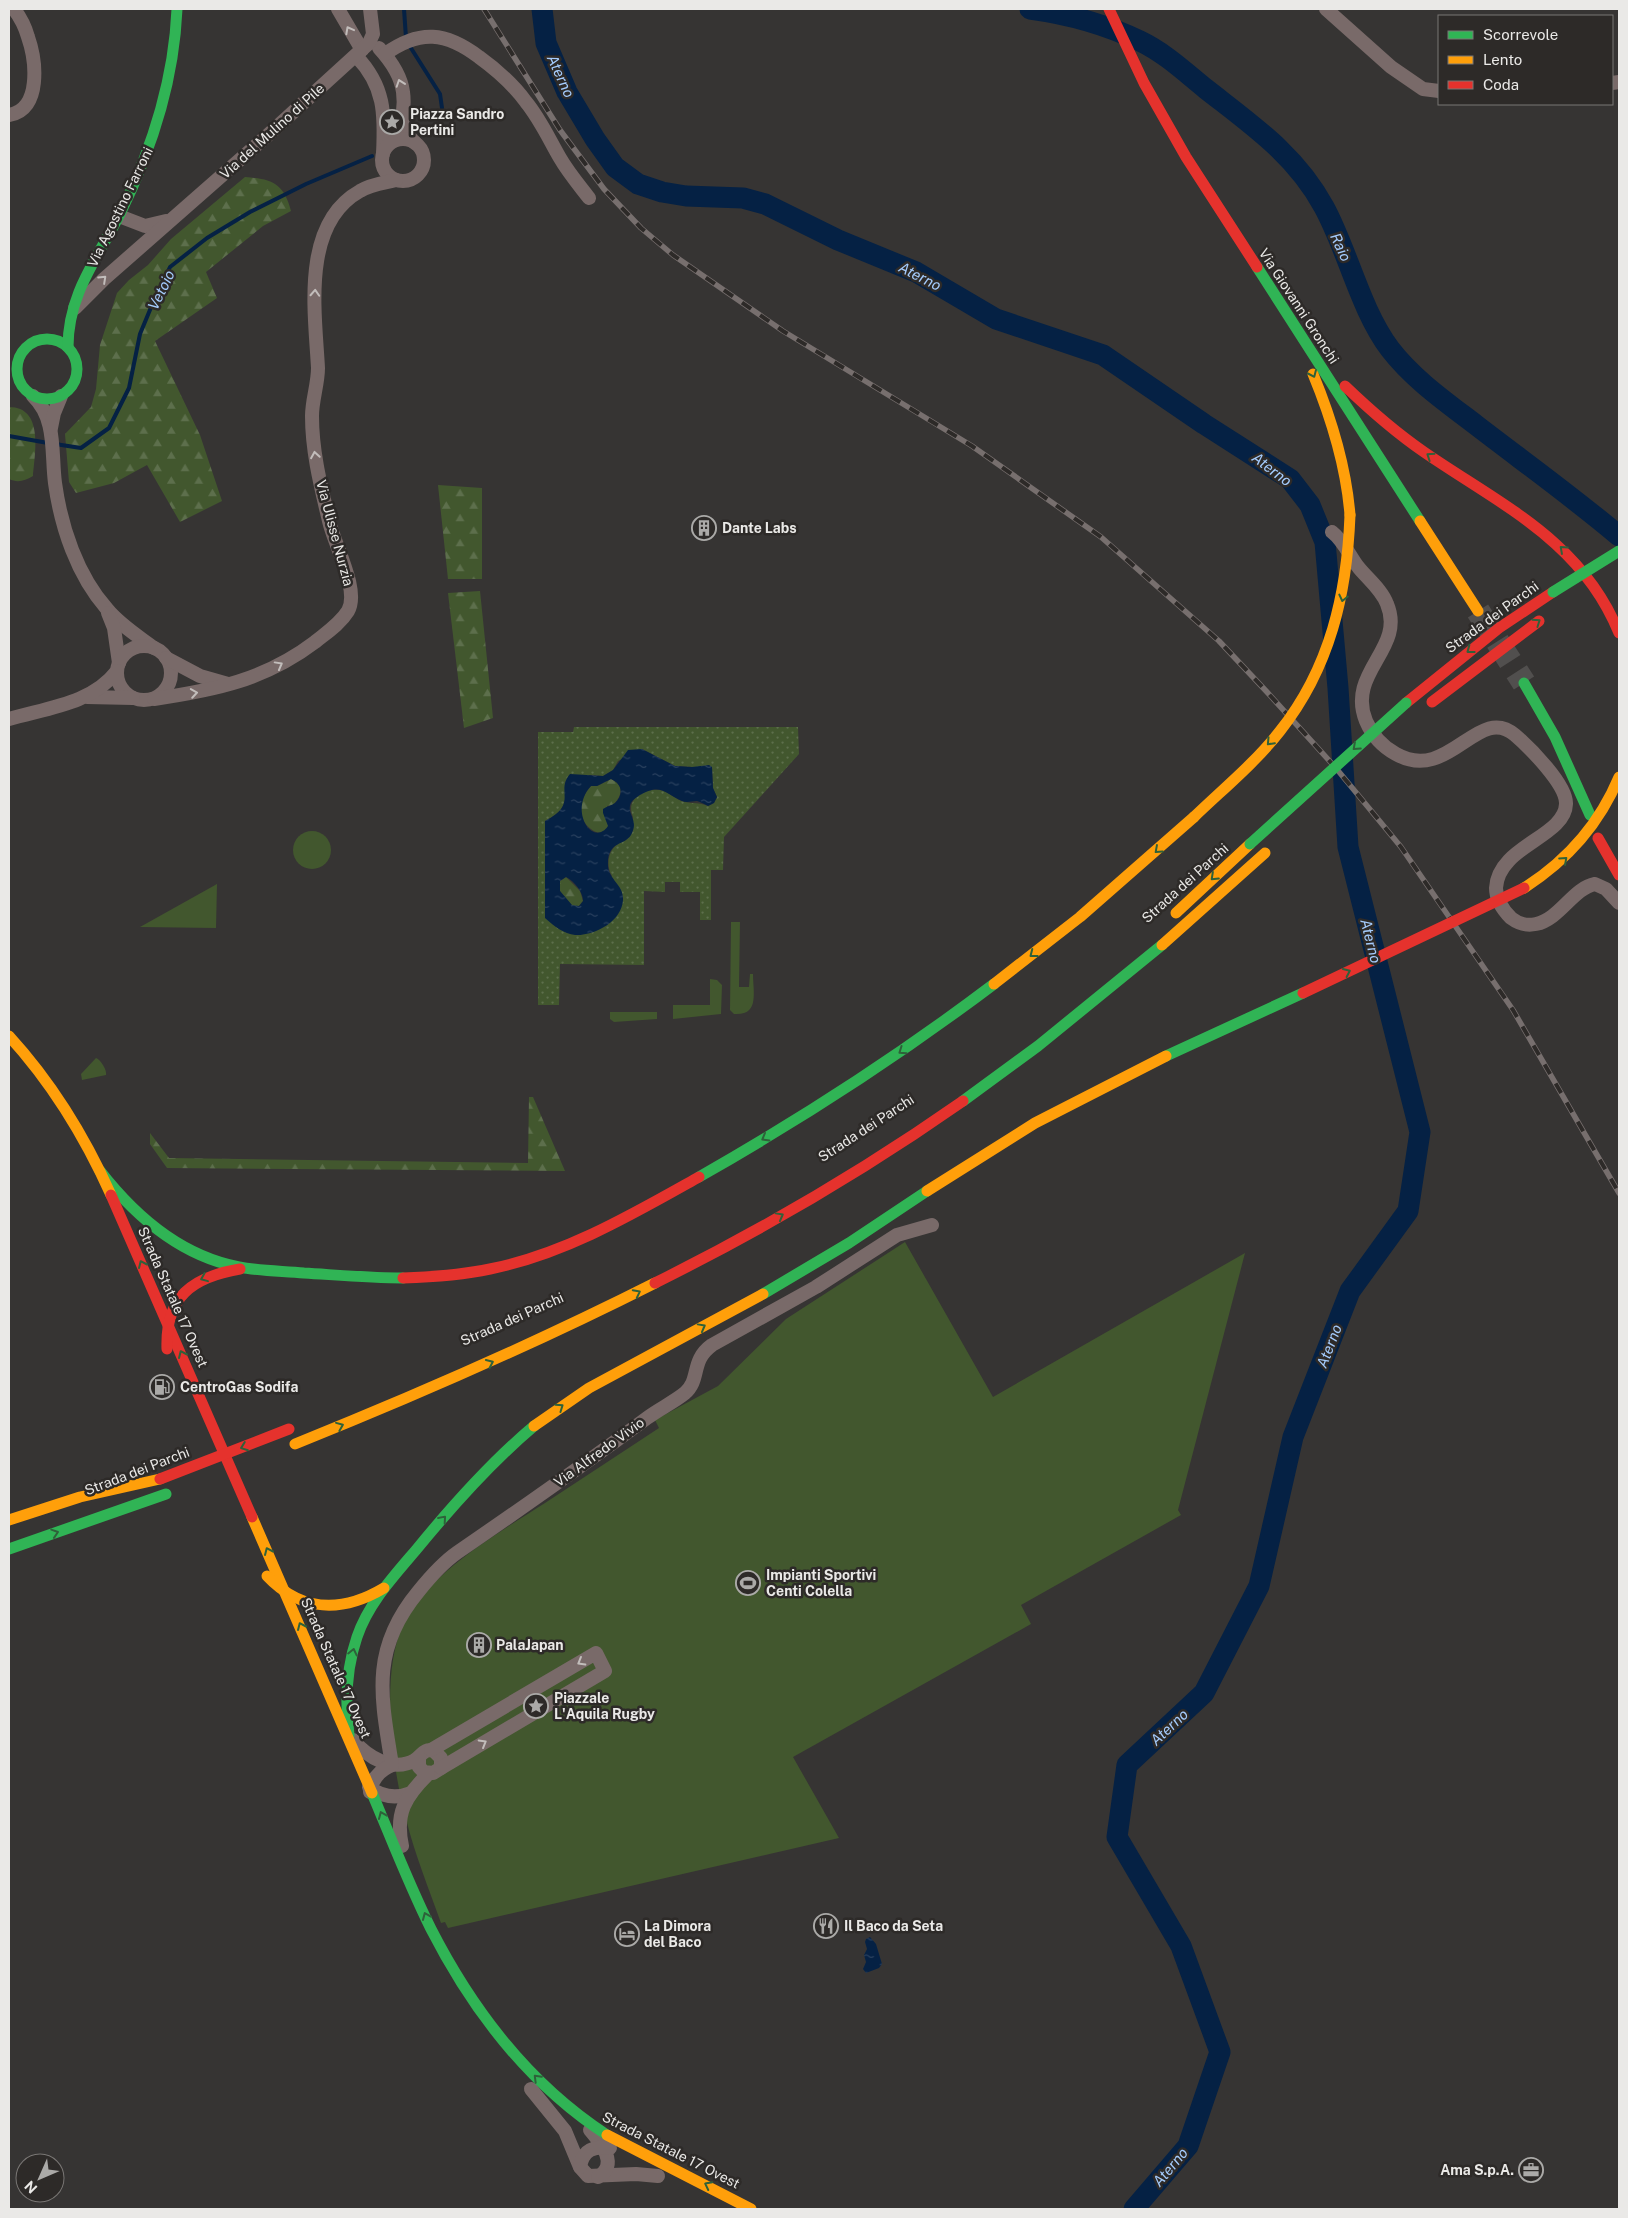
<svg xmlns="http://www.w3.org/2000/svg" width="1628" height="2218" viewBox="0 0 1628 2218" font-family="'Public Sans',sans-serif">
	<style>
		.green { fill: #42572e }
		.forest { fill: url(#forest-firs) }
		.park { fill: url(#park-dots); fill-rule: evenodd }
		.water { fill: url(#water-ripples); fill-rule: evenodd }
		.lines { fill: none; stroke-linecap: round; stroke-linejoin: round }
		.stream { stroke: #052144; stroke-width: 4 }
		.river { stroke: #052144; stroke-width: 21 }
		.highway-tunnel { stroke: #514f4e; stroke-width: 24; stroke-dasharray: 24 12; stroke-linecap: butt }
		.street { stroke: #796a69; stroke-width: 14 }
		.fast { stroke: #30b455; stroke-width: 11 }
		.slow { stroke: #ff9f0a; stroke-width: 11 }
		.jam { stroke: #e5322d; stroke-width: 11 }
		.rail-casing { stroke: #776f6e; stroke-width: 5.5 }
		.rail { stroke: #2d2a28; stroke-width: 4; stroke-dasharray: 11; stroke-linecap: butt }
		.fast-bridge { stroke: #30b455; stroke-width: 11 }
		.slow-bridge { stroke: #ff9f0a; stroke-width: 11 }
		.jam-bridge { stroke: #e5322d; stroke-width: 11 }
		.oneway { stroke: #c2bdbb }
		.oneway2 { stroke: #2e613a }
		.labels { text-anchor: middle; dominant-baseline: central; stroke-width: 5; stroke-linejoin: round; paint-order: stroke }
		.poi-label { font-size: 14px; font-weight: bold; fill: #eae9e7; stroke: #2d2a28; text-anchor: start }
		.street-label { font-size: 14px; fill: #eae9e7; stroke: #2d2a28 }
		.water-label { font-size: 15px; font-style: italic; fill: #a4cbfc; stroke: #2d2a28 }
	</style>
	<defs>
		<pattern id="forest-firs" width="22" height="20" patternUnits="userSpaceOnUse" patternTransform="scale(1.25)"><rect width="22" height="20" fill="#42572e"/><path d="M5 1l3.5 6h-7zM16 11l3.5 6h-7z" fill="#5d6f4c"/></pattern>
		<pattern id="park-dots" width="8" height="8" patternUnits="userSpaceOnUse" patternTransform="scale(1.25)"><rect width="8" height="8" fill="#42572e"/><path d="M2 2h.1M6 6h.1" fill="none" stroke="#5d6f4c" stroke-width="1.8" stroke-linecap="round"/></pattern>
		<pattern id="water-ripples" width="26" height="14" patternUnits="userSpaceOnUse" patternTransform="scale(1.25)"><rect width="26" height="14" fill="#052144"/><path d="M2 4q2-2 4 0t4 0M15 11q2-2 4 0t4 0" fill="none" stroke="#2a415f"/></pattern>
	</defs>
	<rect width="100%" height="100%" fill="#363433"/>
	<g class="green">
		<circle cx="312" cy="850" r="19"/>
		<path d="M217 884 216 928 140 927Z"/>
		<path d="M731 922H740L739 987H749L750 974H753C753 992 760 1016 734 1014L730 1010Z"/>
		<path d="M710 979 717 980 722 985 721 1014 673 1019V1005H710Z"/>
		<path d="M610 1012H657V1019L614 1022 610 1019Z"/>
		<path d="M96 1058C101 1060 107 1070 106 1075L82 1080 81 1074Z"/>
		<path d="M905 1242 993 1397 1245 1253 1178 1510 1181 1515 1021 1605 1031 1624 793 1757 839 1838 448 1928 445 1922 441 1923C429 1889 415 1855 406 1819 392 1768 380 1674 403 1625 425 1575 500 1532 545 1503 583 1478 621 1453 659 1428L655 1420 718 1386 786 1319Z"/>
	</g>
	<g class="forest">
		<path d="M245 177C271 179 284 183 291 211L263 226 206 272 217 298 155 341 200 435 222 501 180 522 147 465 114 483 76 493 69 482 65 434 91 407 96 389 100 345 117 293 129 280 148 265 171 239Z"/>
		<path d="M9 407C44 407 35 453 33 476 24 481 18 483 9 479Z"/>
		<path d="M438 485 482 488V579H448Z"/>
		<path d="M480 591 493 718 464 728 448 593Z"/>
		<path d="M611 779C625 785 622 796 613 805L607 806C607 812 609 822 608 826 604 846 562 818 591 786H597Z"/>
		<path d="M566 877 580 891 583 901 579 906H572L560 891V881Z"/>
		<path d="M529 1097H533L565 1171 167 1168 150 1144V1133L169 1158 528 1163Z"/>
	</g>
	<path class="park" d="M574 727H798L799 754 724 837 723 870H711V920H700V892H680V882H665V892L644 891V965L560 964 559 1005H538V732H573ZM642 749 675 766 712 768 713 788 717 797 714 803 708 806C698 802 694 804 685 802 675 800 669 791 660 790 644 788 625 799 633 817L626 840C610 844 604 862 612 876L564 932 545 821C564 811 566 805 566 785L591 775 603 776 613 770 618 761Z"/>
	<g class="water">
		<path d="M642 749 675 766 692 767 709 765 712 767 713 788 717 797 714 803 708 806C704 804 701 802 697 801 692 801 687 803 682 801 664 793 661 783 640 795 636 798 631 800 630 806 628 815 639 821 631 835 625 846 607 840 608 866 609 880 624 885 623 900 622 921 595 936 575 935 564 934 554 926 545 918V821C579 804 555 791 570 774L603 776 613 770 628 750ZM611 779C622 784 624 794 615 803 611 806 607 806 603 809V813L608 826C593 848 568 811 591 786H597ZM566 877C575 882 583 892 583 901L579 906 572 905 560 891V881Z"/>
		<path d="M870 1937 876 1944 882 1964 879 1968 866 1973 863 1969 866 1962 864 1955 867 1949 865 1942 866 1939Z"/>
	</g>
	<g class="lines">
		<g class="stream">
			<path d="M404 9 406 38"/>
			<path d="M409 45 440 94 442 108"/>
			<path d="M9 436 48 443"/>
			<path d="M55 444 81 448 109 428 129 388 140 334 152 305 170 267 207 238 250 212 306 184 372 156"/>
			<path d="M1615 532 1619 531"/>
		</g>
		<g class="river">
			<path d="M542 9 546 43 567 92 595 139 615 167 638 184 662 192 686 196 743 198 765 204 838 240 916 272 996 319 1103 355 1204 424 1290 479 1310 505 1325 542 1338 688 1348 847 1420 1132 1408 1211 1350 1291 1293 1437 1259 1586 1204 1693 1127 1765 1117 1837 1181 1946 1220 2052 1188 2146 1134 2209"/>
			<path d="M1030 9C1067 14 1105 24 1140 41 1165 53 1185 72 1206 89 1252 125 1296 155 1324 207 1348 251 1360 309 1390 349 1413 379 1446 402 1476 425 1524 462 1573 497 1619 536"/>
		</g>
		<path class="highway-tunnel" d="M1478 611 1524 683"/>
		<g class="street">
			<path d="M338 9 362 50"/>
			<path d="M1326 9 1391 67 1423 89 1439 91"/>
			<path d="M379 48C390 60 401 76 403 92 407 119 393 119 415 143"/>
			<path d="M385 54C420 29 446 32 479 57 497 70 513 84 526 102 540 119 549 139 560 158 568 172 579 185 589 198"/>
			<path d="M356 56C385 86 385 114 383 154"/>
			<path d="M1612 83 1619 82"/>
			<path d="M9 115C42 110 36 60 28 37 25 26 20 17 14 9"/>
			<circle cx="403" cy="160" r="21"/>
			<path d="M119 216 145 226 166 221"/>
			<path d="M75 308 104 279 268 135 369 43 373 34 370 9"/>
			<path d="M33 396C57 419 51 453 55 483 61 527 77 575 107 609 120 625 138 636 154 648"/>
			<path d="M51 428 54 413 61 396"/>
			<path d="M1332 532C1344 541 1350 557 1359 568 1368 579 1382 590 1387 604 1406 649 1346 672 1366 721 1372 735 1383 747 1396 754 1449 784 1478 703 1515 735 1530 748 1567 785 1566 804 1565 837 1498 846 1496 888 1496 900 1503 910 1511 918 1519 924 1526 926 1536 924 1560 919 1573 888 1595 884L1606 889 1619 903"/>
			<path d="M108 613 114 628 119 663"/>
			<circle cx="144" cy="673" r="27"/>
			<path d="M166 658 200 676 228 684"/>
			<path d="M87 697 133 698"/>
			<path d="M154 699C215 690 265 680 315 642 326 633 340 624 348 611 360 590 334 544 329 521 321 487 312 452 312 416 312 400 318 384 318 368 315 312 301 224 360 191 371 184 384 183 396 180"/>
			<path d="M9 719C46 708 92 704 117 671"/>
			<path d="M353 1740C367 1757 393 1773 415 1760 422 1755 424 1748 434 1751L441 1758V1768L433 1773 424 1772 419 1767V1757"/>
			<path d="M431 1750 596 1653 605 1671 441 1768"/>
			<path d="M369 1787C382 1797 396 1799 411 1793"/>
			<path d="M370 1792C372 1779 380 1770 392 1765 381 1697 370 1650 418 1592 430 1577 442 1563 458 1552 522 1508 585 1464 647 1418 659 1409 674 1402 685 1393 701 1379 690 1361 712 1345L816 1287 897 1235 932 1225"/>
			<path d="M402 1846C395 1813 405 1797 428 1774"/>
			<path d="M531 2089 565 2131 580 2167 588 2176 636 2174 658 2176"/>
			<path d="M590 2130C601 2143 619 2164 598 2177"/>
			<path d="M580 2167C583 2149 594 2146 610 2148"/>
		</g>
		<g class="fast">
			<path d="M1257 267 1420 521"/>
			<circle cx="47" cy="369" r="30"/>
			<path d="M68 347C68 294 97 259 120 214 152 149 174 81 177 9"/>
			<path d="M1524 683 1555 737 1590 815"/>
			<path d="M1166 1056 1303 993"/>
			<path d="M963 1101 1038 1046 1162 945"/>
			<path d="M100 1171C135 1216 181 1256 239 1267 260 1271 282 1271 304 1273 337 1275 370 1278 403 1278"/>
			<path d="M699 1177C801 1119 900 1055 994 984"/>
			<path d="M763 1294 849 1243 927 1191"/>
			<path d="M9 1549 166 1494"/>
			<path d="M349 1735C345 1702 346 1669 357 1637 368 1604 393 1577 416 1550 452 1506 490 1463 534 1426"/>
			<path d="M372 1793C391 1838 409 1885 431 1929 473 2011 530 2085 607 2135"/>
		</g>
		<g class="slow">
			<path d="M1313 374C1332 420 1346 465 1350 515"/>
			<path d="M1420 521 1478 611"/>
			<path d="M1524 888C1568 860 1599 825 1619 777"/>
			<path d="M1176 913 1250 844"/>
			<path d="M1162 945 1265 853"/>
			<path d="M994 984 1080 917 1194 817"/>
			<path d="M9 1036C52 1083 85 1137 111 1195"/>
			<path d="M927 1191 1035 1123 1166 1056"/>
			<path d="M534 1426 589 1388 763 1294"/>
			<path d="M295 1444C417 1395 538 1342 655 1283"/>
			<path d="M252 1517 372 1793"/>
			<path d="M9 1520 80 1497 160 1479"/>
			<path d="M267 1576C301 1612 342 1613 384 1588"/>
			<path d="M607 2135 751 2209"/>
		</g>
		<g class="jam">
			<path d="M1109 9 1144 83 1186 157 1257 267"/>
			<path d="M1345 386C1370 410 1395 432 1424 452 1501 505 1582 541 1619 633"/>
			<path d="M1432 702 1539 621"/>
			<path d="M1406 703 1499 628 1553 592"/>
			<path d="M1598 838 1619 875"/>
			<path d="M111 1195 252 1517"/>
			<path d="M403 1278C432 1277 462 1275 490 1269 565 1254 633 1214 699 1177"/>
			<path d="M655 1283C762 1230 866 1169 963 1101"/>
			<path d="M167 1349C165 1297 192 1277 240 1269"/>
		</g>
		<defs>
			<path id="rail" d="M484 9 560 130 604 189 641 228 673 255 783 331 972 446 1101 537 1219 641 1267 692 1335 767 1401 847 1513 1010 1619 1193"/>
		</defs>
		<use href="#rail" class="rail-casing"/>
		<use href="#rail" class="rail"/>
		<g class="fast-bridge">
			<path d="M1553 592 1619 551"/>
			<path d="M1250 844 1406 703"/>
		</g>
		<path class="slow-bridge" d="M1194 817C1223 789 1255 763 1280 731 1330 668 1347 594 1350 515"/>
		<g class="jam-bridge">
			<path d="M1303 993 1524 888"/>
			<path d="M160 1479 289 1429"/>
		</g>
	</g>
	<defs><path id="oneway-chevron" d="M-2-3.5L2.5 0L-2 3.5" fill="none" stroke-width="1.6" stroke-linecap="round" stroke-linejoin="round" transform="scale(1.25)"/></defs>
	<g class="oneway">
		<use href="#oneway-chevron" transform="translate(349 30) rotate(-118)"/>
		<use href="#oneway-chevron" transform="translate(400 83) rotate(-109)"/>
		<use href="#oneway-chevron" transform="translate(103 279) rotate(-43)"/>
		<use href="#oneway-chevron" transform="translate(315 293) rotate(-87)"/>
		<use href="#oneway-chevron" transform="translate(315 455) rotate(-99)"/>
		<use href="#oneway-chevron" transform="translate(279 665) rotate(-29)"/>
		<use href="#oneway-chevron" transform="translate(194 693) rotate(-9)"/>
		<use href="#oneway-chevron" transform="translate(581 1662) rotate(150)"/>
		<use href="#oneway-chevron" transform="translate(483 1743) rotate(-30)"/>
	</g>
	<g class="oneway2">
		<use href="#oneway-chevron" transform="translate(1313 374) rotate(66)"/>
		<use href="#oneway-chevron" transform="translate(1430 456) rotate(-146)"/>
		<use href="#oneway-chevron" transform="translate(1563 549) rotate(-138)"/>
		<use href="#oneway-chevron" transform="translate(1343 598) rotate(103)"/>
		<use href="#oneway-chevron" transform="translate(1537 622) rotate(-35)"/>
		<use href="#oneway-chevron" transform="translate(1470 650) rotate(143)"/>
		<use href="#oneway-chevron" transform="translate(1270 742) rotate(133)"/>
		<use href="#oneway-chevron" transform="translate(1356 747) rotate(138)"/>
		<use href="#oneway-chevron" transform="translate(1158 850) rotate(138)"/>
		<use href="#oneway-chevron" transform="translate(1564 860) rotate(-42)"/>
		<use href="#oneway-chevron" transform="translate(1214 877) rotate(137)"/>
		<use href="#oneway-chevron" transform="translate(1033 954) rotate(142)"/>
		<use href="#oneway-chevron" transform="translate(1347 972) rotate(-25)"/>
		<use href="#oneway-chevron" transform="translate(902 1051) rotate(145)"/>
		<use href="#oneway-chevron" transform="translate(765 1138) rotate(150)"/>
		<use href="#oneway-chevron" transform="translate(780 1216) rotate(-29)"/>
		<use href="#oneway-chevron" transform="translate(142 1264) rotate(-114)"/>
		<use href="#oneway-chevron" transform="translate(204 1278) rotate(158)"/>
		<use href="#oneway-chevron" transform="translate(637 1293) rotate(-27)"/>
		<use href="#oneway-chevron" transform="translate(702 1327) rotate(-29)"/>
		<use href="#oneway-chevron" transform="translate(182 1354) rotate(-114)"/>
		<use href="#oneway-chevron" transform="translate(490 1363) rotate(-25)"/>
		<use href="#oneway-chevron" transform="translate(560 1407) rotate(-35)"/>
		<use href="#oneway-chevron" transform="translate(340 1426) rotate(-22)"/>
		<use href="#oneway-chevron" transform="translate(244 1447) rotate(159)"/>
		<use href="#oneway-chevron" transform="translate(443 1519) rotate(-49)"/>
		<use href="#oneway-chevron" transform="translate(55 1533) rotate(-18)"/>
		<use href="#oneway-chevron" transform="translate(268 1551) rotate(-114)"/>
		<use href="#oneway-chevron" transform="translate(301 1626) rotate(-114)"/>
		<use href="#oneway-chevron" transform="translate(353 1652) rotate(-77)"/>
		<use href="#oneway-chevron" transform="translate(382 1815) rotate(-113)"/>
		<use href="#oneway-chevron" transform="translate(426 1916) rotate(-113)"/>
		<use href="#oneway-chevron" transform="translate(537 2078) rotate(-135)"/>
		<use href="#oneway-chevron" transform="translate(708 2185) rotate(-153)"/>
	</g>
	<defs>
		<symbol id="sight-ring" viewBox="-11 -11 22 22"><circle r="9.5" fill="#2d2a28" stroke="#abaaa8" stroke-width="1.5"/><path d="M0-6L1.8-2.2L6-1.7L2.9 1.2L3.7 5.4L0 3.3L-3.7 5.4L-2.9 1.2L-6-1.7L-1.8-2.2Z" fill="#abaaa8"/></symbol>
		<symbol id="building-ring" viewBox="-11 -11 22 22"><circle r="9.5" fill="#2d2a28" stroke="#abaaa8" stroke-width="1.5"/><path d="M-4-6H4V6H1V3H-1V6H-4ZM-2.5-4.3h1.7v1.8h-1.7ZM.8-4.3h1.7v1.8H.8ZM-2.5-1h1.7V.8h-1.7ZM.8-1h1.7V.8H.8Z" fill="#abaaa8"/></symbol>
		<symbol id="fuel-ring" viewBox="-11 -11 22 22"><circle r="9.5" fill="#2d2a28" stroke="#abaaa8" stroke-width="1.5"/><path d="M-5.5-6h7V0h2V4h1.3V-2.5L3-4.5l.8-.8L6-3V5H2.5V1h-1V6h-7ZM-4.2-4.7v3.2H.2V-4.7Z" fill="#abaaa8"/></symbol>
		<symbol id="stadium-ring" viewBox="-11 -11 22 22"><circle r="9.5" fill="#2d2a28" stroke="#abaaa8" stroke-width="1.5"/><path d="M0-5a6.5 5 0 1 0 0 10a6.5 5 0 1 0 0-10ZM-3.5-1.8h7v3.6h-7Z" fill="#abaaa8"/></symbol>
		<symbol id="restaurant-ring" viewBox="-11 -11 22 22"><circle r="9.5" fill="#2d2a28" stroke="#abaaa8" stroke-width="1.5"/><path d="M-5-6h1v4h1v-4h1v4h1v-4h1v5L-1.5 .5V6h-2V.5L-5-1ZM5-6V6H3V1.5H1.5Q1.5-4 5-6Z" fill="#abaaa8"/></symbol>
		<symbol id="hotel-ring" viewBox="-11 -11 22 22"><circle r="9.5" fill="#2d2a28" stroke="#abaaa8" stroke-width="1.5"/><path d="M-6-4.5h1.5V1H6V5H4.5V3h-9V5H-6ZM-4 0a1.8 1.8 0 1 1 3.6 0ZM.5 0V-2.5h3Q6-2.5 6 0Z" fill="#abaaa8"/></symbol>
		<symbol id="office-ring" viewBox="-11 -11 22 22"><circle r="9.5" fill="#2d2a28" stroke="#abaaa8" stroke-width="1.5"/><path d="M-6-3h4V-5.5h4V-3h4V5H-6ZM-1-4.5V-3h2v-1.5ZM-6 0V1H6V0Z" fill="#abaaa8"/></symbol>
	</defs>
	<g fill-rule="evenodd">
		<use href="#sight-ring" x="378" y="108" width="28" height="28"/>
		<use href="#building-ring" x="690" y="514" width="28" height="28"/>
		<use href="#fuel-ring" x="148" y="1373" width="28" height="28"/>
		<use href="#stadium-ring" x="734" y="1569" width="28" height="28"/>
		<use href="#building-ring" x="465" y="1631" width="28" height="28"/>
		<use href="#sight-ring" x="522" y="1692" width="28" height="28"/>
		<use href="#restaurant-ring" x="812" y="1912" width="28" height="28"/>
		<use href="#hotel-ring" x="613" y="1920" width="28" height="28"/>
		<use href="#office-ring" x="1517" y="2156" width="28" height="28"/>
	</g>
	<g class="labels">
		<g class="poi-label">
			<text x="410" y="114">Piazza Sandro<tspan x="410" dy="16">Pertini</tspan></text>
			<text x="722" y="528">Dante Labs</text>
			<text x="180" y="1387">CentroGas Sodifa</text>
			<text x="766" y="1575">Impianti Sportivi<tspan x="766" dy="16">Centi Colella</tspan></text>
			<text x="496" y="1645">PalaJapan</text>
			<text x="554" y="1698">Piazzale<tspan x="554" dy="16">L'Aquila Rugby</tspan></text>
			<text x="644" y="1926">La Dimora<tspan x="644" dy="16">del Baco</tspan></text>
			<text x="844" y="1926">Il Baco da Seta</text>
			<text x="1514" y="2170" text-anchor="end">Ama S.p.A.</text>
		</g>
		<g class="street-label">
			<text transform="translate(272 131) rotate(-42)">Via del Mulino di Pile</text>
			<text transform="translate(120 207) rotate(-64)">Via Agostino Farroni</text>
			<text transform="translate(1299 306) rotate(57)">Via Giovanni Gronchi</text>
			<text transform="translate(335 533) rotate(75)">Via Ulisse Nurzia</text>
			<text transform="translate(1492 617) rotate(-36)">Strada dei Parchi</text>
			<text transform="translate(1185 883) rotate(-42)">Strada dei Parchi</text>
			<text transform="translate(866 1128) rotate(-33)">Strada dei Parchi</text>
			<text transform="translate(173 1297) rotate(66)">Strada Statale 17 Ovest</text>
			<text transform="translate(512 1319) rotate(-24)">Strada dei Parchi</text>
			<text transform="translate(599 1452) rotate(-36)">Via Alfredo Vivio</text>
			<text transform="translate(137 1471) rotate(-21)">Strada dei Parchi</text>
			<text transform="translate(336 1668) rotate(66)">Strada Statale 17 Ovest</text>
			<text transform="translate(671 2150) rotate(27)">Strada Statale 17 Ovest</text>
		</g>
		<g class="water-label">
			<text transform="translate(561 76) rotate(65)">Aterno</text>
			<text transform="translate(1341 247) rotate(65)">Raio</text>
			<text transform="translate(920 276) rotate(27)">Aterno</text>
			<text transform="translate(161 290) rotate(-64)">Vetoio</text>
			<text transform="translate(1272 469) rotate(37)">Aterno</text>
			<text transform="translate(1371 941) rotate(76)">Aterno</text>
			<text transform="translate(1329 1346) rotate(-69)">Aterno</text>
			<text transform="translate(1169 1727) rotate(-43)">Aterno</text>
			<text transform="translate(1170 2167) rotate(-50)">Aterno</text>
		</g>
	</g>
	<rect width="1628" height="2218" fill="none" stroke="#eae9e7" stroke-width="20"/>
	<rect x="1438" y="15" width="175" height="90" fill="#2d2a28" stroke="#797674"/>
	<rect x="1448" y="31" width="25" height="8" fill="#30b455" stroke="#797674"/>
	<text x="1483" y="40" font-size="15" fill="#eae9e7">Scorrevole</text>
	<rect x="1448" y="56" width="25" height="8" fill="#ff9f0a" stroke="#797674"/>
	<text x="1483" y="65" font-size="15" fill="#eae9e7">Lento</text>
	<rect x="1448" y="81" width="25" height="8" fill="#e5322d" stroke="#797674"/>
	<text x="1483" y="90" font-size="15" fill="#eae9e7">Coda</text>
	<g transform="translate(40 2178) rotate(225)"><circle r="24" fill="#2d2a28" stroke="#797674"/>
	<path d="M0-4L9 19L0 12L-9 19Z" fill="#abaaa8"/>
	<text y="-8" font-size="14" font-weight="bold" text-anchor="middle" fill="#eae9e7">N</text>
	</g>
</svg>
